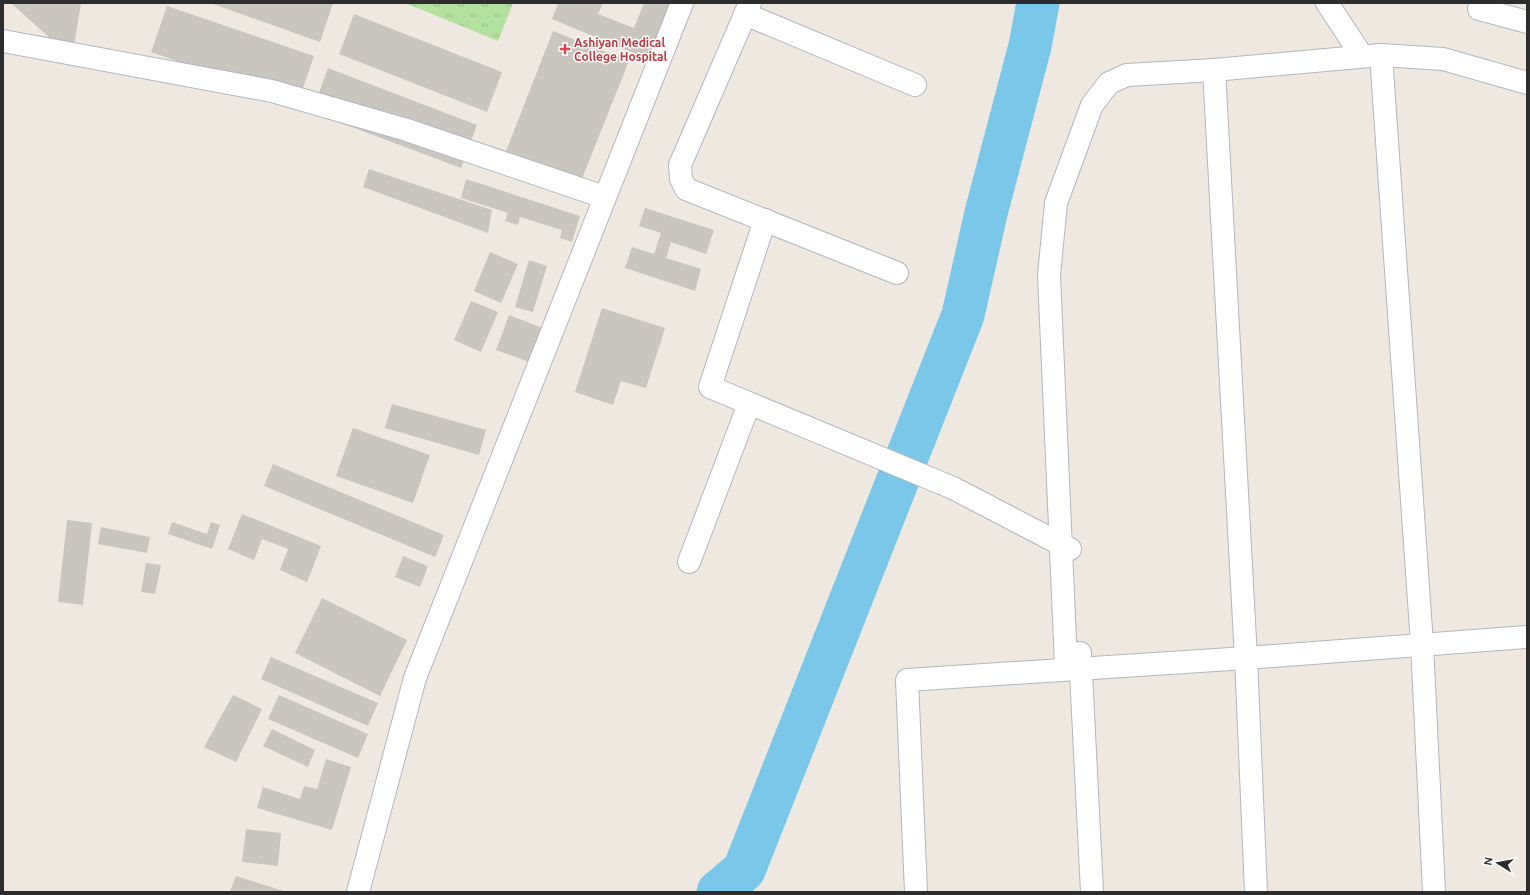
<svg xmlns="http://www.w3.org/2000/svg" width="1530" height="895" viewBox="0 0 1530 895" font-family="Ubuntu,sans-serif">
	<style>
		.park { fill: url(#park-tufts) }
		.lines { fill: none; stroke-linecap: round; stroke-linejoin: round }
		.river { stroke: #79c8ea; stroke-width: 43 }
		.building { fill: #c9c5bf }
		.street-casing { stroke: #b3b6bf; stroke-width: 24 }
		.secondary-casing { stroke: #b3b6bf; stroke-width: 24 }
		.street { stroke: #fff; stroke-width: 22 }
		.secondary { stroke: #fff; stroke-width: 22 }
		.health-dot { fill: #e0444e; stroke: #fff; stroke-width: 1.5 }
		.labels { text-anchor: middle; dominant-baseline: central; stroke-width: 3; stroke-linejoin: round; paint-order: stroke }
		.health-label { font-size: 12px; font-weight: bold; fill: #be3a42; stroke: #fff; text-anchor: start }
	</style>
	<defs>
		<pattern id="park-tufts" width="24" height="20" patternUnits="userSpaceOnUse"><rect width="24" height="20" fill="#b4e1a0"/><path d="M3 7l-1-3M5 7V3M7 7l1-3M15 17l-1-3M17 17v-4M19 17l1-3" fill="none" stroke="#9bc18a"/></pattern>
	</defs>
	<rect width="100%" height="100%" fill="#eee8e0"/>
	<path class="park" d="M405 3H513L498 41Z"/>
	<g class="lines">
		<path class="river" d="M718 892 744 870 963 315 986 213 1030 46 1038 3"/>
	</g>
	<g class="building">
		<path d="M11 3H81L72 58Z"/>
		<path d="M210 3H333L320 42Z"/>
		<path d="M558 3H603L598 14 634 28 644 3H670L648 59 552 19Z"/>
		<path d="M167 6 314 56 298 103 151 52Z"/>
		<path d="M354 14 502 72 487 112 339 54Z"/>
		<path d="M553 31 629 61 581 181 506 151Z"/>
		<path d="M328 68 477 125 461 168 312 112Z"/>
		<path d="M369 169 492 210 488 233 363 187Z"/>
		<path d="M466 179 580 216 572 242 560 238 562 230 520 217 518 225 505 221 508 213 461 198Z"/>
		<path d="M645 208 714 230 706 254 671 242 666 258 701 269 695 291 625 268 632 247 654 254 661 233 639 226Z"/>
		<path d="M490 252 518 264 501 303 474 291Z"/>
		<path d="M529 260 547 266 533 312 515 307Z"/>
		<path d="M471 301 498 312 481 352 454 340Z"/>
		<path d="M602 308 665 328 646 388 621 381 613 405 575 392Z"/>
		<path d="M509 315 545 329 532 363 496 350Z"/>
		<path d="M392 404 486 430 479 455 385 428Z"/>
		<path d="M353 428 430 455 413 503 336 476Z"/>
		<path d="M273 464 444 535 435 557 264 486Z"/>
		<path d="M242 514 321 546 307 582 280 570 288 549 262 539 254 560 228 549Z"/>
		<path d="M67 520 92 523 83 605 58 602Z"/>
		<path d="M172 522 207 534 211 522 220 525 212 549 168 534Z"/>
		<path d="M101 527 150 537 147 553 98 544Z"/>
		<path d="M403 556 428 566 420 587 395 577Z"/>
		<path d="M146 563 161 565 155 594 141 592Z"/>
		<path d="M322 598 407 640 380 696 295 653Z"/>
		<path d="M271 657 378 703 368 726 261 679Z"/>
		<path d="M233 695 262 709 236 762 204 747Z"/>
		<path d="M279 695 368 734 358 758 268 719Z"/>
		<path d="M272 729 315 750 308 767 263 746Z"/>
		<path d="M326 759 351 767 332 830 257 808 263 787 300 799 304 786 317 789Z"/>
		<path d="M246 829 281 833 278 866 242 862Z"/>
		<path d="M236 876 287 892H230Z"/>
	</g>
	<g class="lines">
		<defs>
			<g id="street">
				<path d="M750 3 680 165 681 179 686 189 897 273"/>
				<path d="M1327 3 1362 56"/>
				<path d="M1479 9 1527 22"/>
				<path d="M745 14 915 85"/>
				<path d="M3 41 272 91 407 130 604 197"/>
				<path d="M1381 55 1422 644 1434 892"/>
				<path d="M1214 70 1246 658 1256 892"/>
				<path d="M765 220 710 387 953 488 1070 549"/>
				<path d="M689 562 749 404"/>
				<path d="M1080 653 1092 892"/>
				<path d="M1066 664 1049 275 1056 203 1092 105 1109 83 1127 75 1214 70 1381 55 1443 59 1527 83"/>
				<path d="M916 892 907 680 1246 658 1527 637"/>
			</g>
			<path id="secondary" d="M358 892 415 678 682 3"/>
		</defs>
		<use href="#street" class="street-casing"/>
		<use href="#secondary" class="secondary-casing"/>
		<use href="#street" class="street"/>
		<use href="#secondary" class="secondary"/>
	</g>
	<path class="health-dot" d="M563 43h4v4h4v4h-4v4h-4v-4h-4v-4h4z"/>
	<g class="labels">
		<g class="health-label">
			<text x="574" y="42">Ashiyan Medical<tspan x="574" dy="14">College Hospital</tspan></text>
		</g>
	</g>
	<rect width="1530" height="895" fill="none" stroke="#2d2d2d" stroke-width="8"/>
	<g transform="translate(1498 863) rotate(281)" stroke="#ffffff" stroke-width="3" paint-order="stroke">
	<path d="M0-3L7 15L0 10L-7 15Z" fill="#2d2d2d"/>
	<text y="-6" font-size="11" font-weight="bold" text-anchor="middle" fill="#2d2d2d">N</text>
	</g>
</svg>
